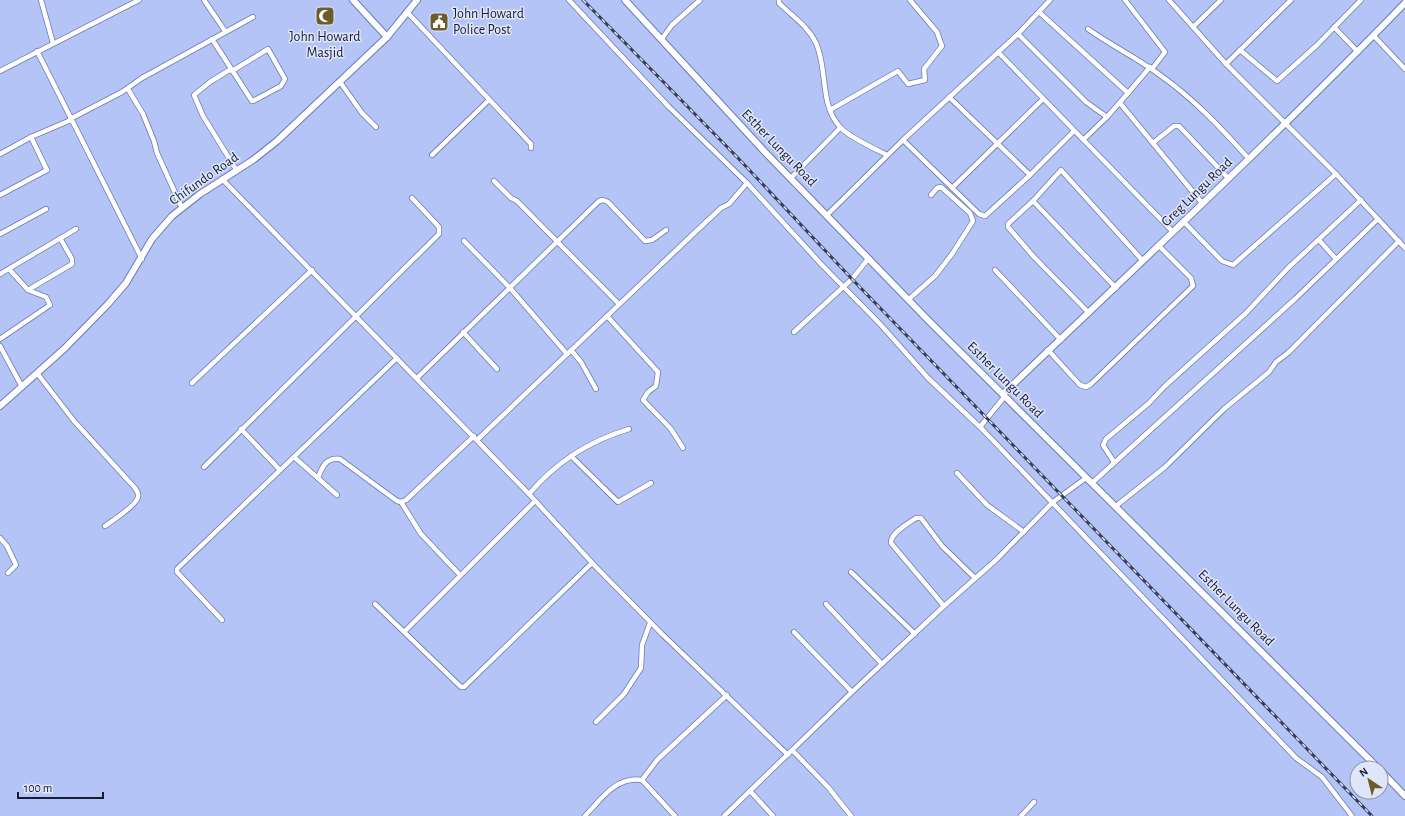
<svg xmlns="http://www.w3.org/2000/svg" width="1405" height="816" viewBox="0 0 1405 816" font-family="'Alegreya Sans',sans-serif">
	<style>
		.lines { fill: none; stroke-linecap: round; stroke-linejoin: round }
		.street-casing { stroke: #6a7ab5; stroke-width: 6 }
		.secondary-casing { stroke: #6a7ab5; stroke-width: 8 }
		.street { stroke: #fff; stroke-width: 4.5 }
		.secondary { stroke: #fff; stroke-width: 6 }
		.rail-casing { stroke: #363e5c; stroke-width: 3 }
		.rail { stroke: #dfe6f9; stroke-width: 1.5; stroke-dasharray: 4.5; stroke-linecap: butt }
		.labels { text-anchor: middle; dominant-baseline: central; stroke-width: 3; stroke-linejoin: round; paint-order: stroke }
		.poi-label { font-size: 14px; fill: #161c34; stroke: #dfe6f9; text-anchor: start }
		.street-label { font-size: 14px; fill: #161c34; stroke: #dfe6f9 }
	</style>
	<rect width="100%" height="100%" fill="#b4c4f7"/>
	<g class="lines">
		<defs>
			<g id="street">
				<path d="M41 0 53 43"/>
				<path d="M204 0 225 31"/>
				<path d="M569 0 668 106 747 183 821 264 881 325 928 378 983 430 1296 758 1322 777 1352 816"/>
				<path d="M779 0V3C792 16 808 26 816 43 828 69 819 104 840 127 847 136 875 149 887 155"/>
				<path d="M1125 0 1165 52 1152 69"/>
				<path d="M1169 0 1226 64 1336 174 1405 248"/>
				<path d="M408 13 531 144V148"/>
				<path d="M1193 27 1221 0"/>
				<path d="M1334 27 1358 52"/>
				<path d="M1088 29C1112 46 1137 58 1160 75 1194 99 1221 128 1249 159"/>
				<path d="M1018 34 1086 102 1107 117 1128 93 1039 12"/>
				<path d="M1373 35 1405 69"/>
				<path d="M212 39 252 101H253L281 86 285 79 268 49 232 71"/>
				<path d="M661 40 672 25 700 0"/>
				<path d="M1240 50 1277 81 1317 45 1361 0"/>
				<path d="M37 51 142 259"/>
				<path d="M998 52 1173 232"/>
				<path d="M1226 64 1291 0"/>
				<path d="M231 69 210 82 194 95 203 116 237 171"/>
				<path d="M0 71 139 0"/>
				<path d="M340 82 362 113 376 127"/>
				<path d="M128 89 143 114 154 141 157 153 182 208"/>
				<path d="M1128 93 1150 67"/>
				<path d="M949 97 1030 175"/>
				<path d="M1120 103 1202 203"/>
				<path d="M830 110 898 71 908 84 925 80 924 69 942 46 937 32 910 0"/>
				<path d="M70 119 122 92 142 78 253 17"/>
				<path d="M903 140 979 214 985 216 1030 175 1074 131"/>
				<path d="M1083 140 1107 117"/>
				<path d="M1153 143 1174 126H1179L1228 178"/>
				<path d="M0 154 31 137 71 120"/>
				<path d="M432 155 489 100"/>
				<path d="M791 178 840 128"/>
				<path d="M222 179 529 494 596 567 662 634 788 755"/>
				<path d="M494 181 511 198 517 201 619 304"/>
				<path d="M952 188 1043 99"/>
				<path d="M0 195 47 170 31 137"/>
				<path d="M1033 201 1116 288"/>
				<path d="M827 215 903 140 1018 34 1050 0"/>
				<path d="M1183 221 1222 261 1233 265 1336 174"/>
				<path d="M0 234 46 209"/>
				<path d="M1319 240 1336 259"/>
				<path d="M464 241 510 288 567 354"/>
				<path d="M995 270 1061 340"/>
				<path d="M0 274 76 229"/>
				<path d="M28 290 72 264V259L60 238"/>
				<path d="M908 300 935 276 952 254 973 221 970 213 941 187 937 188 931 195"/>
				<path d="M1089 313 1034 257 1008 227V224L1033 201 1061 170 1143 261"/>
				<path d="M607 316 658 372 656 386 648 392 643 400 671 429 683 448"/>
				<path d="M463 332 497 369"/>
				<path d="M794 332 852 279 868 259"/>
				<path d="M0 339 50 305 46 297 28 290 9 269"/>
				<path d="M0 346 21 385"/>
				<path d="M571 350 581 362 596 389"/>
				<path d="M1048 350 1080 385 1086 387 1091 384 1193 286 1191 278 1159 246"/>
				<path d="M37 373 74 421 135 488C137 491 139 493 138 497 137 505 112 521 105 526"/>
				<path d="M417 378 599 201 603 200 608 202 645 241 652 240 666 230"/>
				<path d="M192 383 312 270"/>
				<path d="M980 427 1005 396"/>
				<path d="M241 429 280 470"/>
				<path d="M477 440 690 237 721 208 729 204 747 183"/>
				<path d="M571 456 618 502 651 483"/>
				<path d="M294 457 337 495"/>
				<path d="M1114 462 1103 445 1106 439 1149 403 1165 386 1246 313 1288 268 1361 200"/>
				<path d="M204 467 439 234V227L412 198"/>
				<path d="M957 473 987 505 1024 532"/>
				<path d="M318 478C322 467 326 457 340 459L397 501 401 502 421 534 460 575"/>
				<path d="M1092 483 1295 299 1378 219"/>
				<path d="M529 494C556 462 589 441 629 429"/>
				<path d="M401 502 406 500 474 436"/>
				<path d="M1116 506 1165 467 1224 409 1269 372 1276 362 1289 352 1399 241"/>
				<path d="M0 538 7 546 16 565 8 573"/>
				<path d="M851 572 915 634"/>
				<path d="M375 604 461 687H464L592 563"/>
				<path d="M826 604 882 664"/>
				<path d="M944 606 891 543C890 533 909 523 916 518H921L942 546 975 578"/>
				<path d="M222 620 177 572V569L397 358"/>
				<path d="M405 631 535 501"/>
				<path d="M794 632 852 692"/>
				<path d="M596 722 624 694 641 668 642 645 650 623"/>
				<path d="M793 751 828 787 851 816"/>
				<path d="M642 780 657 760 727 695"/>
				<path d="M751 792 773 816"/>
				<path d="M585 816C601 799 616 776 642 780L675 816"/>
				<path d="M724 816 852 692 944 606 996 560 1053 502 1086 478"/>
				<path d="M1021 816 1034 802"/>
			</g>
			<g id="secondary">
				<path d="M353 0 387 37"/>
				<path d="M625 0 764 151 928 320 1378 768"/>
				<path d="M1003 394C1138 265 1275 137 1405 3"/>
				<path d="M0 406 64 349 108 304 126 283 152 239 172 216 200 194 253 160 277 141 387 37 417 0"/>
				<path d="M1381 771 1405 796"/>
			</g>
		</defs>
		<use href="#street" class="street-casing"/>
		<use href="#secondary" class="secondary-casing"/>
		<use href="#street" class="street"/>
		<use href="#secondary" class="secondary"/>
		<defs>
			<path id="rail" d="M583 0 738 158 852 279 1372 816"/>
		</defs>
		<use href="#rail" class="rail-casing"/>
		<use href="#rail" class="rail"/>
	</g>
	<defs>
		<symbol id="mosque-square" viewBox="-11 -11 22 22"><rect x="-9" y="-9" width="18" height="18" rx="4" fill="#6c5c2a" stroke="#dfe6f9"/><path d="M3.5-4.9A6 6 0 1 0 3.5 4.9A5 5 0 1 1 3.5-4.9Z" fill="#fff"/></symbol>
		<symbol id="civic-square" viewBox="-11 -11 22 22"><rect x="-9" y="-9" width="18" height="18" rx="4" fill="#6c5c2a" stroke="#dfe6f9"/><path d="M-.6-6.5H3V-4.5H.6V-3L4-1V1h2V6H-6V1h2V-1L-.6-3ZM-1.2 2.5V6h2.4V2.5Z" fill="#fff"/></symbol>
	</defs>
	<g fill-rule="evenodd">
		<use href="#mosque-square" x="314" y="5" width="22" height="22"/>
		<use href="#civic-square" x="428" y="11" width="22" height="22"/>
	</g>
	<g class="labels">
		<g class="poi-label">
			<text x="453" y="14">John Howard<tspan x="453" dy="16">Police Post</tspan></text>
			<text x="325" y="37" text-anchor="middle">John Howard<tspan x="325" dy="16">Masjid</tspan></text>
		</g>
		<g class="street-label">
			<text transform="translate(779 148) rotate(46)">Esther Lungu Road</text>
			<text transform="translate(204 179) rotate(-35)">Chifundo Road</text>
			<text transform="translate(1197 192) rotate(-44)">Greg Lungu Road</text>
			<text transform="translate(1005 380) rotate(45)">Esther Lungu Road</text>
			<text transform="translate(1236 608) rotate(45)">Esther Lungu Road</text>
		</g>
	</g>
	<g transform="translate(1369 780) rotate(325)"><circle r="19" fill="#dfe6f9" stroke="#8f95aa"/>
	<path d="M0-3L7 15L0 10L-7 15Z" fill="#6c5c2a"/>
	<text y="-6" font-size="11" font-weight="bold" text-anchor="middle" fill="#161c34">N</text>
	</g>
	<path d="M18 792v6h85v-6" fill="none" stroke="#161c34" stroke-width="2"/>
	<text x="24" y="792" font-size="12" fill="#161c34" stroke="#dfe6f9" stroke-width="3" paint-order="stroke">100 m</text>
</svg>
